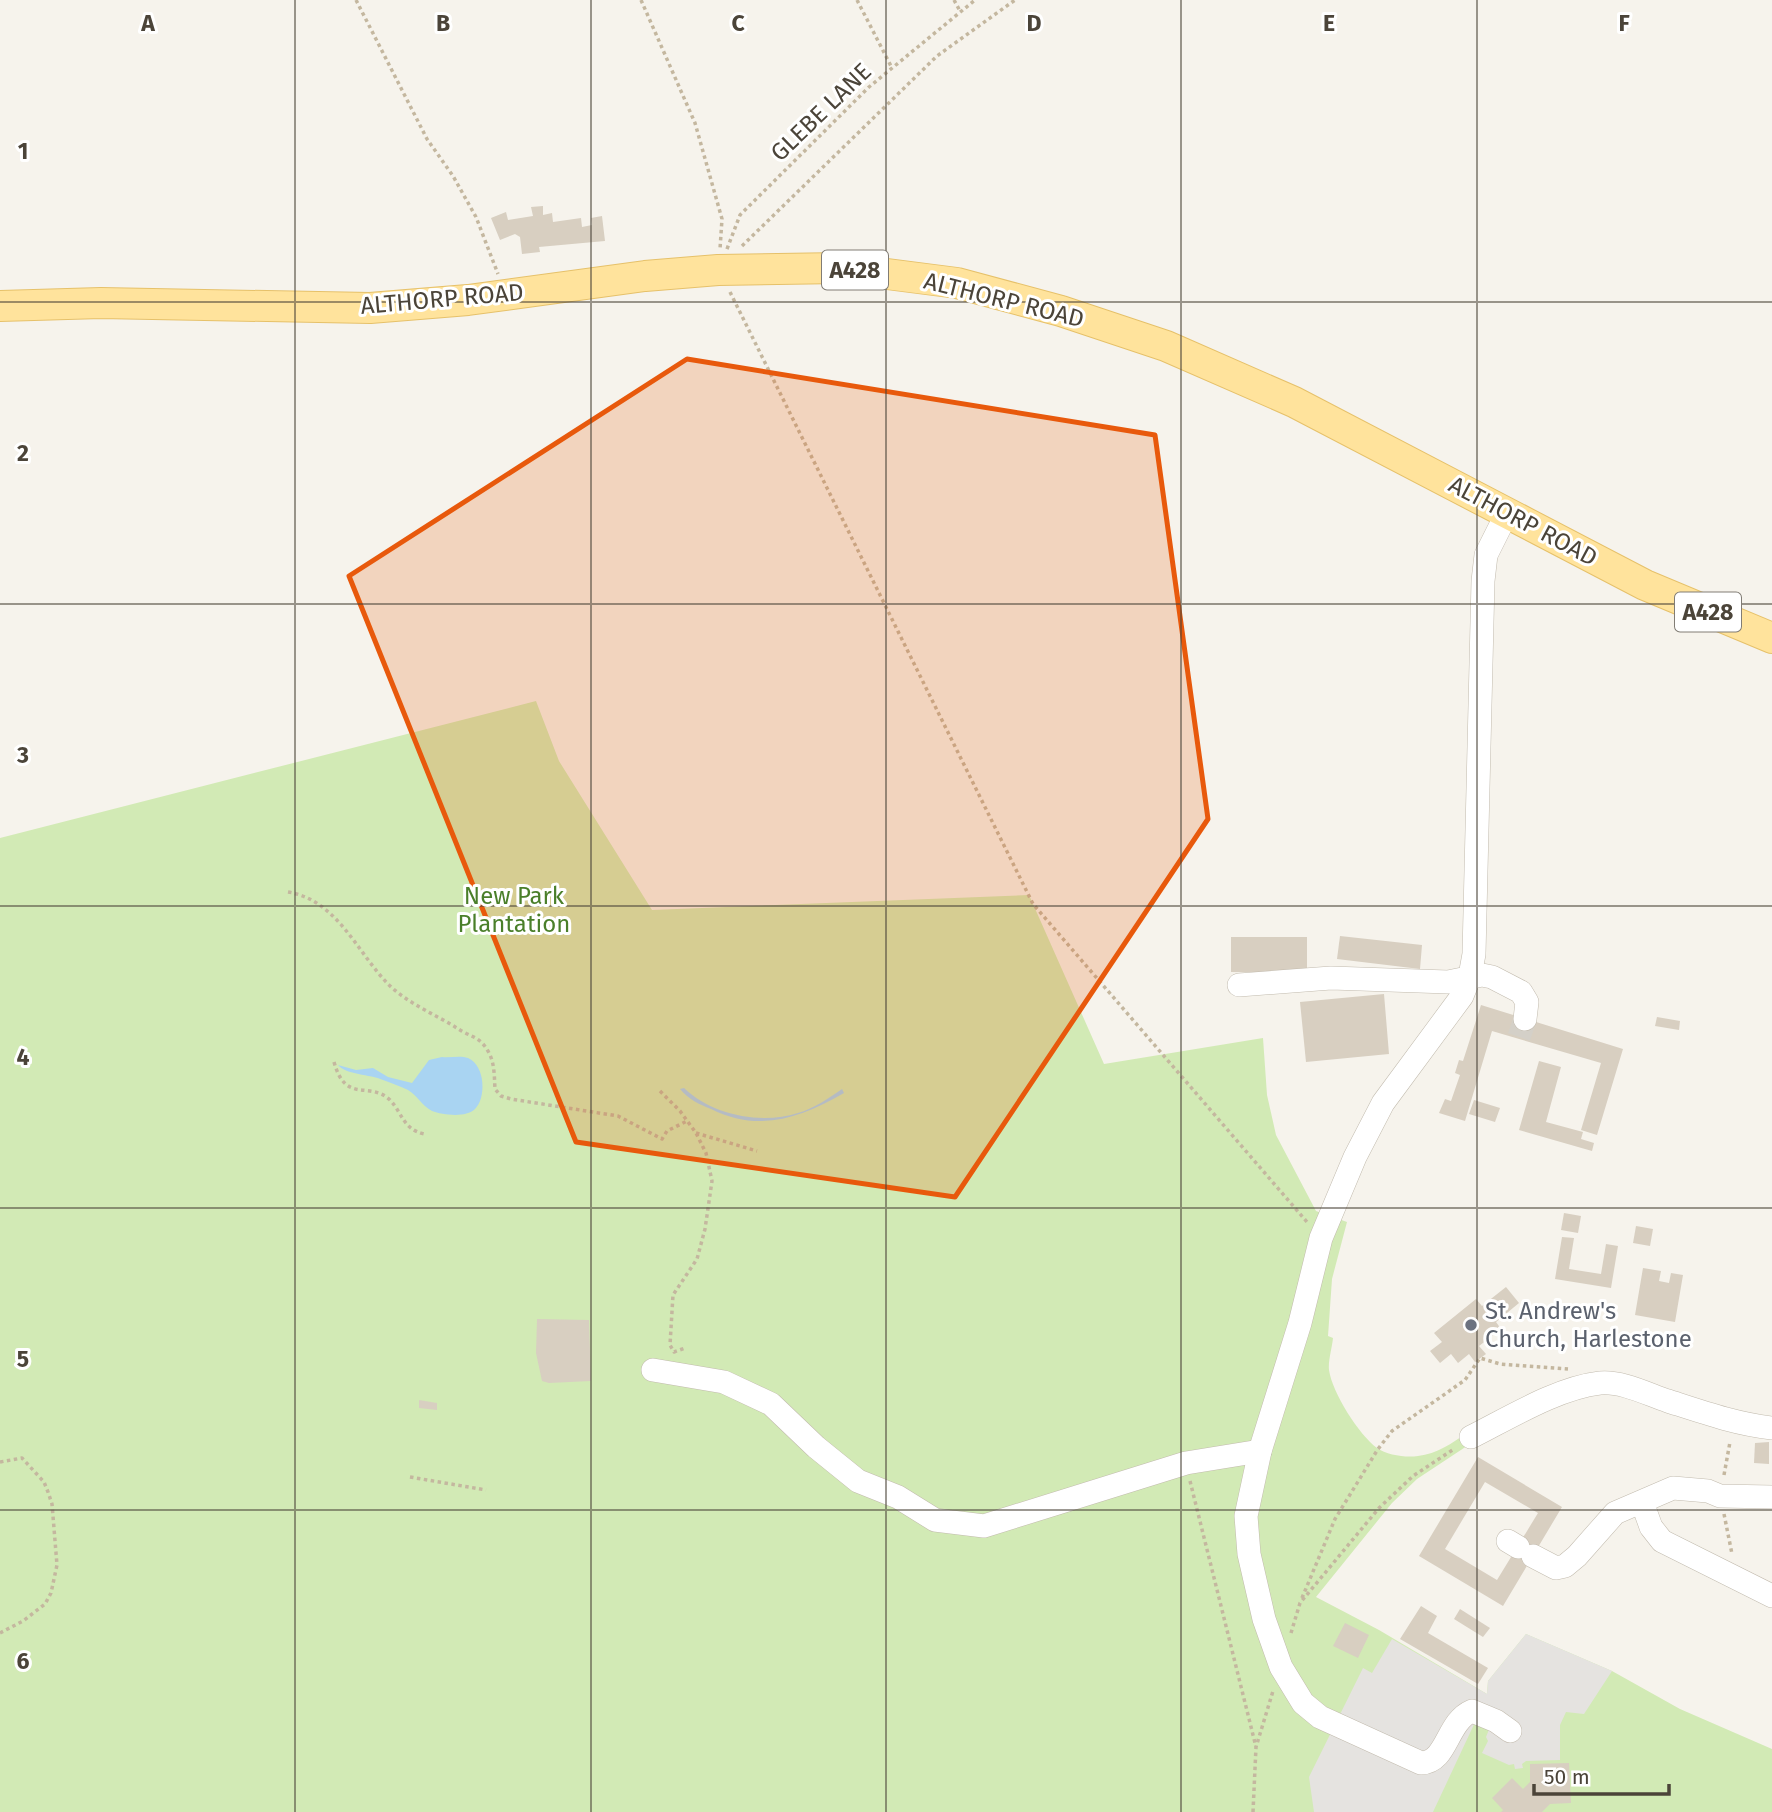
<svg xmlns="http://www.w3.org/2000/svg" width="1772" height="1812" viewBox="0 0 1772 1812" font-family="'Fira Sans',sans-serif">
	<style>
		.green { fill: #d2eab5 }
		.parking { fill: #e5e3e0 }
		.water { fill: #a9d4f2 }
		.building { fill: #d8cfc1; fill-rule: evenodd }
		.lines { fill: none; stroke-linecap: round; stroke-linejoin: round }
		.minor-tunnel { stroke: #d4d0c8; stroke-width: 23; stroke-dasharray: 23 11; stroke-linecap: butt }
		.minor-casing { stroke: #c2bbae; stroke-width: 24 }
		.major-casing { stroke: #e6c16a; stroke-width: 32 }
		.path { stroke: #c4b79f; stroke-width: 3.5; stroke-dasharray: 3.5 3.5; stroke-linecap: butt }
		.minor { stroke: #fff; stroke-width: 23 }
		.major { stroke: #ffe39c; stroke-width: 30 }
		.marked { fill: #e8590c; fill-opacity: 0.2; stroke: #e8590c; stroke-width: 5; stroke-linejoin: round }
		.grid { fill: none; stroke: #4b4439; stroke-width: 2; stroke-opacity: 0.55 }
		.worship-dot { fill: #6b7280; stroke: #fff; stroke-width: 2.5 }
		.labels { text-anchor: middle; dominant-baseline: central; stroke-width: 6; stroke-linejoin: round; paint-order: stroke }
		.shield { fill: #fff; stroke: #817c74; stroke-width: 2 }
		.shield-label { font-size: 23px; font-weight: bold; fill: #4b4439 }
		.street-label { font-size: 24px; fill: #4b4439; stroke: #fff }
		.park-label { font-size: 24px; fill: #4a7f2a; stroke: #fff }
		.worship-label { font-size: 24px; fill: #5b616d; stroke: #fff; text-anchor: start }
		.grid-label { font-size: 23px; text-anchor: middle; font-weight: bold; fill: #4b4439; stroke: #fff; stroke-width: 6; stroke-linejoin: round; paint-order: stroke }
	</style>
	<rect width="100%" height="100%" fill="#f6f3ec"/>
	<path class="green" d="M536 701 559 761 652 910 1029 895 1104 1064 1263 1038 1267 1095 1276 1135 1316 1211 1347 1222 1332 1279 1328 1336 1333 1338C1332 1348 1328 1361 1329 1370 1332 1392 1359 1435 1377 1448 1387 1455 1406 1458 1418 1456 1437 1454 1452 1443 1467 1433L1473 1442 1417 1479 1392 1503 1316 1597 1379 1630 1487 1694 1488 1681 1526 1634 1612 1671 1680 1709 1772 1749V1812H0V838Z"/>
	<path class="parking" d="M1526 1634 1612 1671 1584 1714 1566 1712 1560 1725V1760L1526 1761 1522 1764 1523 1768 1515 1769 1514 1764 1509 1765 1482 1753 1488 1741 1486 1737 1492 1722 1477 1718 1433 1812H1314L1309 1777 1363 1668 1372 1673 1392 1639 1487 1694 1488 1681Z"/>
	<g class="water">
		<path d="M442 1057C451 1058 460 1055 468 1058 486 1066 486 1099 475 1109 466 1118 443 1115 432 1111 422 1106 417 1095 408 1090 400 1086 391 1083 383 1080 370 1074 346 1075 338 1065L356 1070 373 1068 388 1077 412 1083 429 1060Z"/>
		<path d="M684 1088C712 1115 761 1125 798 1113 813 1109 829 1098 842 1089L844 1093C800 1118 759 1133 711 1109 699 1104 689 1100 680 1089Z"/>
	</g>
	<g class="building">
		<path d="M543 206V215L552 213 553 222 581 218 582 227 592 225 591 218 602 216 605 241 539 247 540 252 522 254 520 237 515 234 500 240 491 218 506 212 508 220 533 216 531 207Z"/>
		<path d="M1340 936 1422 945 1420 969 1337 959Z"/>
		<path d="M1231 937H1307V973L1231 972Z"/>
		<path d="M1384 994 1389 1054 1306 1062 1300 1002Z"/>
		<path d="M1481 1005 1623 1049 1597 1135 1581 1130 1601 1063 1492 1031 1465 1121 1439 1113 1445 1099 1451 1101 1460 1075 1455 1073 1459 1060 1463 1061Z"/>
		<path d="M1657 1017 1680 1021 1679 1030 1655 1026Z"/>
		<path d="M1539 1061 1561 1067 1546 1122 1583 1132 1581 1139 1594 1143 1592 1151 1519 1130Z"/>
		<path d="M1474 1100 1500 1108 1495 1122 1469 1114Z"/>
		<path d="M1564 1213 1581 1216 1578 1233 1561 1230Z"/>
		<path d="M1636 1226 1653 1229 1650 1246 1633 1243Z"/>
		<path d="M1562 1237 1574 1238 1569 1269 1601 1274 1606 1244 1618 1246 1611 1288 1555 1279Z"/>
		<path d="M1643 1268 1661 1271 1659 1281 1669 1283 1671 1273 1683 1275 1675 1322 1635 1315Z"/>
		<path d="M1506 1287 1519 1303 1496 1322 1501 1329 1479 1346 1486 1354 1475 1362 1469 1354 1458 1363 1451 1354 1440 1363 1430 1351 1442 1342 1434 1333 1476 1299 1482 1306Z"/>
		<path d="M537 1319 589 1320 591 1381 549 1383 542 1381 536 1353Z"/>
		<path d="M419 1400 437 1403V1410L419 1408Z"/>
		<path d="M1769 1442V1464L1754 1463 1755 1443Z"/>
		<path d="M1478 1457 1562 1507 1503 1606 1419 1556ZM1485 1482 1538 1513 1497 1580 1445 1549Z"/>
		<path d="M1421 1606 1437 1616 1428 1633 1488 1668 1478 1684 1400 1639Z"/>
		<path d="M1460 1609 1490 1628 1483 1637 1454 1619Z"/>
		<path d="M1345 1623 1369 1635 1358 1658 1333 1646Z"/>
		<path d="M1569 1763 1571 1803 1550 1804 1542 1812H1501L1503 1810 1492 1798 1512 1778 1523 1789 1530 1782V1764Z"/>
	</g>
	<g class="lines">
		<path class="minor-tunnel" d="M1519 1037 1525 1019"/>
		<defs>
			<g id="minor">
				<path d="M1507 513 1486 555 1483 581 1474 954 1470 976 1462 996 1383 1103 1355 1157 1321 1238 1300 1323 1260 1451 1246 1516 1249 1554 1264 1619 1281 1667 1303 1703 1320 1717 1421 1763C1448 1762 1446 1722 1472 1711L1496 1721 1510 1731"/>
				<path d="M1239 985 1331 978 1448 982 1482 975 1492 977 1521 992 1527 1002 1525 1019"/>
				<path d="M653 1370 724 1382 771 1404 816 1447 858 1481 898 1497 935 1520 984 1526 1186 1463 1260 1451"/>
				<path d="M1471 1437C1509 1418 1557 1388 1600 1383 1622 1381 1647 1394 1668 1401 1702 1412 1736 1424 1772 1428"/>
				<path d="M1642 1502 1651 1527 1662 1541 1772 1596"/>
				<path d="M1508 1541 1518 1547"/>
				<path d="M1533 1556 1556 1568 1565 1566 1577 1556 1615 1513 1673 1488 1708 1491 1720 1496 1772 1497"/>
			</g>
			<path id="major" d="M0 306 101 303 370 308 468 300 645 276 718 270 840 268 957 283 1061 311 1166 346 1294 402 1645 585 1772 638"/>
		</defs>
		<use href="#minor" class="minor-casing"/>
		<use href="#major" class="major-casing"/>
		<g class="path">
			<path d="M356 0 427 139 453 176 476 217 498 274"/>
			<path d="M641 0 695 123 722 219 720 249"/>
			<path d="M857 0 892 68"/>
			<path d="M954 0 960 11"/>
			<path d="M742 246 937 56 1015 0"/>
			<path d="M727 249 740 215 869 87 975 0"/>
			<path d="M730 292 1033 904 1307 1222"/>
			<path d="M288 892C337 900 357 952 388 984 408 1004 437 1015 460 1030 468 1035 477 1037 483 1044 495 1058 494 1072 495 1089L501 1096 511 1099 618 1116 662 1139 667 1131 687 1121"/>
			<path d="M334 1062C346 1105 369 1080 390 1100 403 1114 403 1129 424 1134"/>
			<path d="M660 1091 680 1111 696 1133 706 1153 712 1181 705 1229 697 1259 673 1295 670 1345 674 1352 685 1348"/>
			<path d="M696 1133 757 1151"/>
			<path d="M0 1462 22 1458 44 1482 48 1492 52 1504 57 1565 51 1593 45 1604 23 1621 0 1633"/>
			<path d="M1724 1475 1730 1442"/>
			<path d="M410 1477 486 1490"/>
			<path d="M1190 1481 1256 1747"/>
			<path d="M1724 1514 1732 1554"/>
			<path d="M1302 1598 1335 1519 1378 1449 1392 1431 1465 1380 1480 1358 1500 1364 1568 1369"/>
			<path d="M1291 1633 1300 1603 1379 1508 1413 1476 1454 1449"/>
			<path d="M1253 1812 1256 1747 1273 1691"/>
		</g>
		<use href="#minor" class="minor"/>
		<use href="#major" class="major"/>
	</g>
	<path class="marked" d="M687 359 1155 435 1208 819 955 1197 576 1142 349 576Z"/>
	<path class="grid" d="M295 0V1812M591 0V1812M886 0V1812M1181 0V1812M1477 0V1812M0 302H1772M0 604H1772M0 906H1772M0 1208H1772M0 1510H1772"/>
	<circle class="worship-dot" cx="1471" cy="1325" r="7"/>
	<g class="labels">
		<g class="shield">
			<rect x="822" y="250.5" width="66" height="39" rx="5"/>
			<rect x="1675" y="592.5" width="66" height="39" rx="5"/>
		</g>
		<g class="shield-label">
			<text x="855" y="270">A428</text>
			<text x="1708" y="612">A428</text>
		</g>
		<g class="street-label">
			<text transform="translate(821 112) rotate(-44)">GLEBE LANE</text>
			<text transform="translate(442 299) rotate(-5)">ALTHORP ROAD</text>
			<text transform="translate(1004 300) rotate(14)">ALTHORP ROAD</text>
			<text transform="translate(1523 521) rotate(28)">ALTHORP ROAD</text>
		</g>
		<g class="park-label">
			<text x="514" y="896">New Park<tspan x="514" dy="28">Plantation</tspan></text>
		</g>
		<g class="worship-label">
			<text x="1485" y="1311">St. Andrew's<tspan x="1485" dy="28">Church, Harlestone</tspan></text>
		</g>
	</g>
	<g class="grid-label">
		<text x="148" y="31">A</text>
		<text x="443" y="31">B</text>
		<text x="738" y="31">C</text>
		<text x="1034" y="31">D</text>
		<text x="1329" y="31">E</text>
		<text x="1624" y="31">F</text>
		<text x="23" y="159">1</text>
		<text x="23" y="461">2</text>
		<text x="23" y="763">3</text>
		<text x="23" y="1065">4</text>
		<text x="23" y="1367">5</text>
		<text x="23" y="1669">6</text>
	</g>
	<path d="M1534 1784v10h135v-10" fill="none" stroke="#4b4439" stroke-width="3.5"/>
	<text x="1544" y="1784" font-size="21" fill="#4b4439" stroke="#ffffff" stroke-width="5" paint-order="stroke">50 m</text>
</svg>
